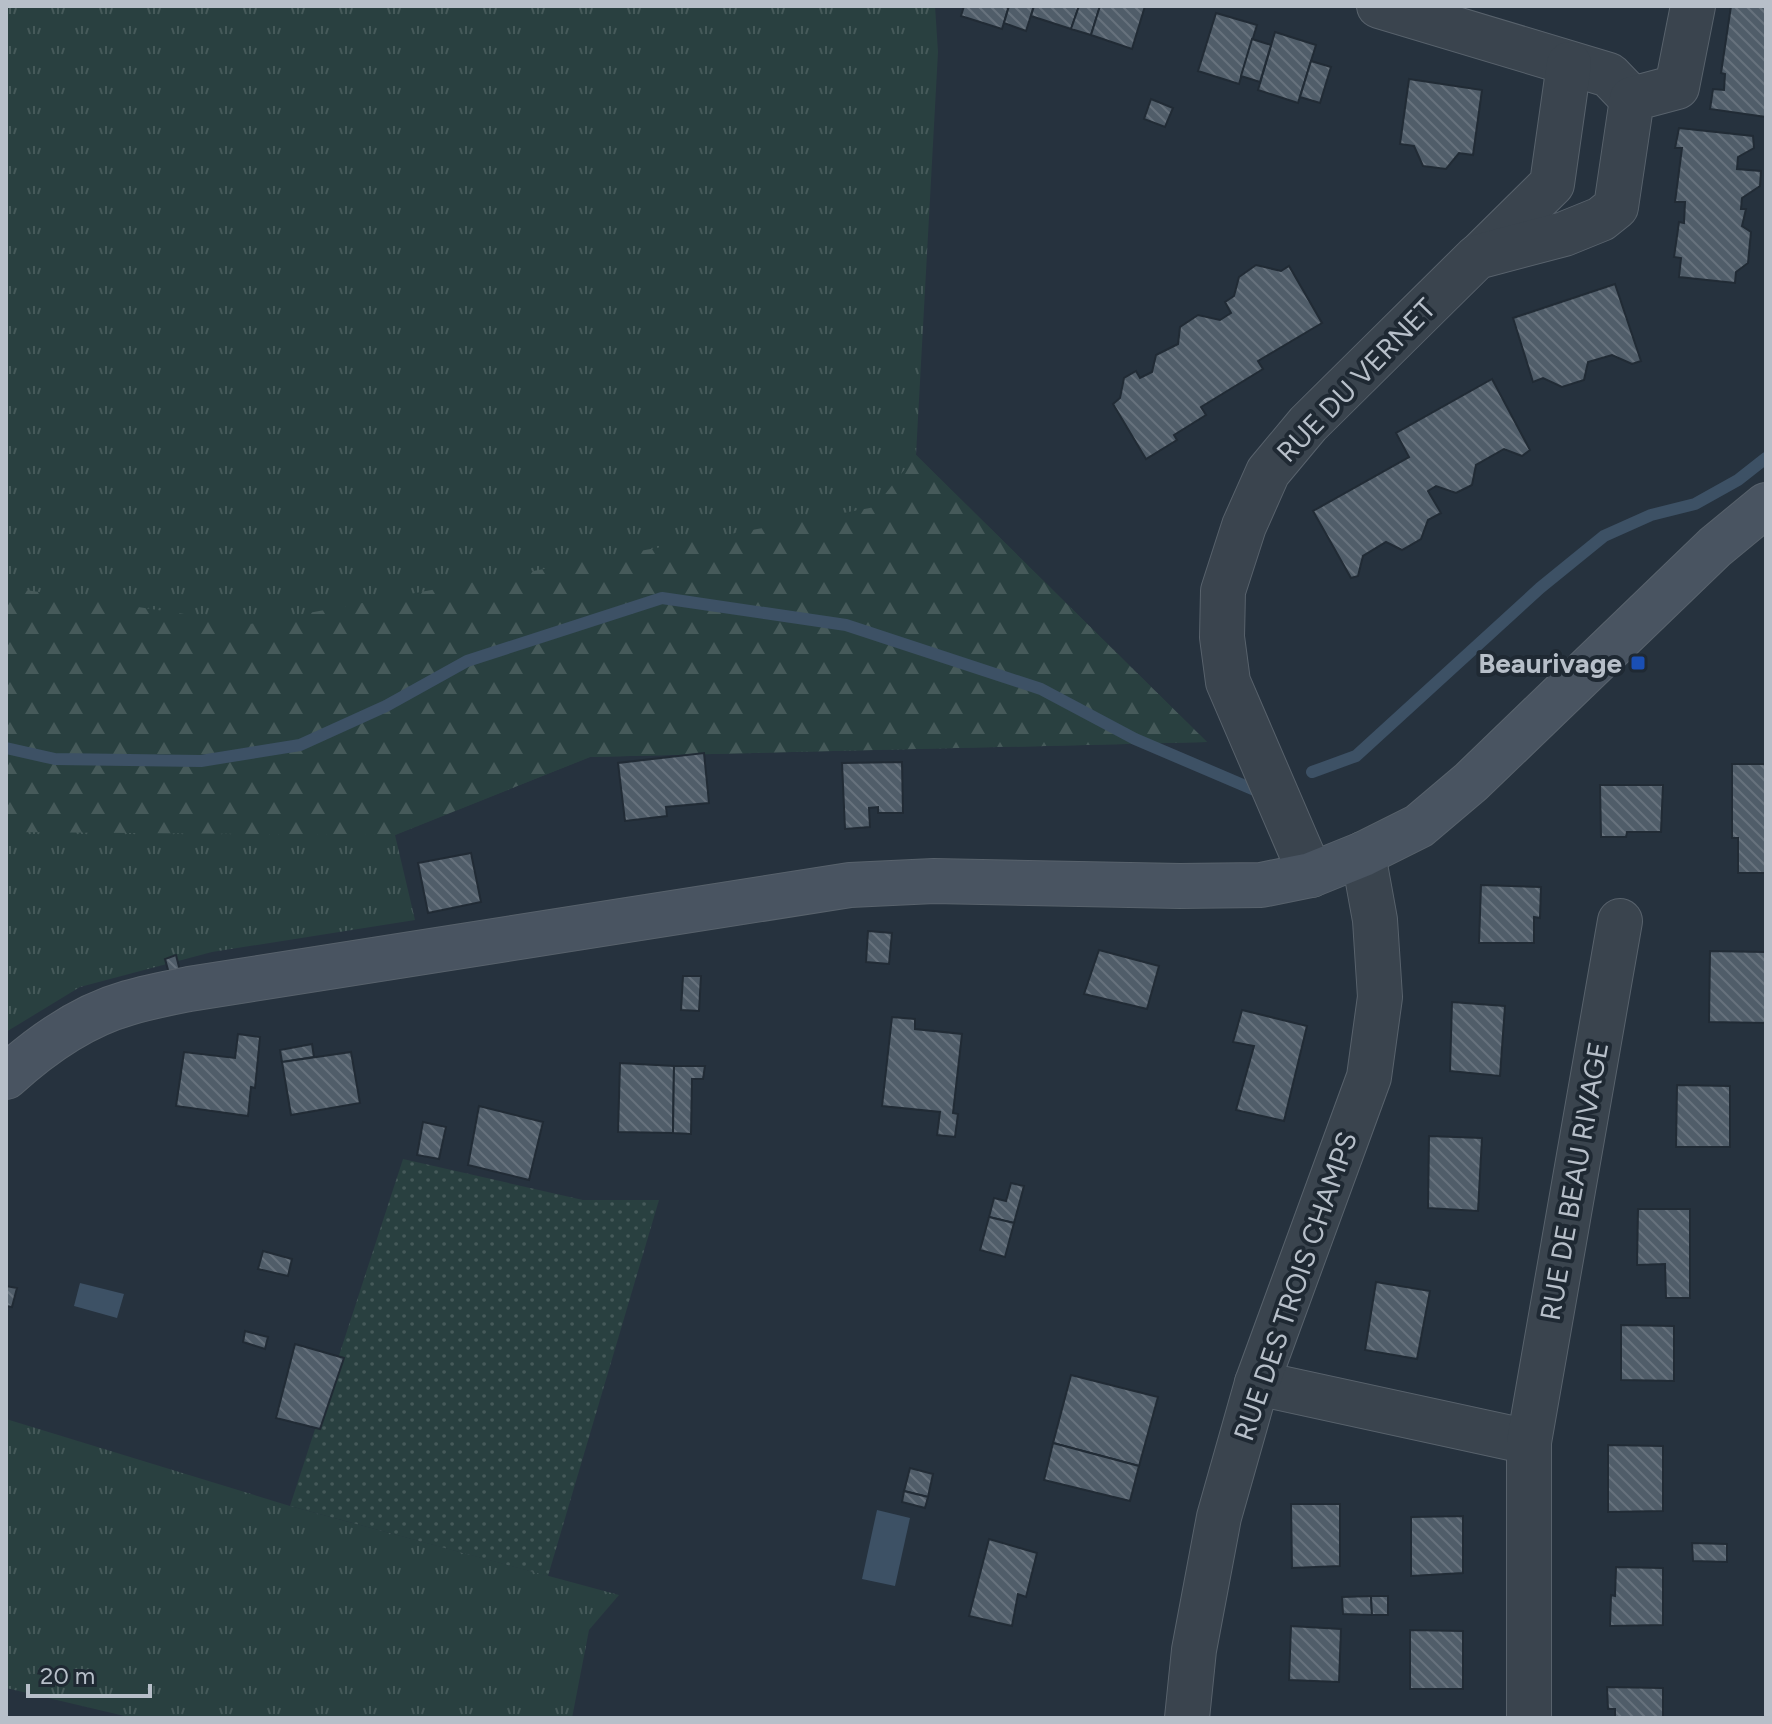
<svg xmlns="http://www.w3.org/2000/svg" width="1772" height="1724" viewBox="0 0 1772 1724" font-family="Figtree,sans-serif">
	<style>
		.grass { fill: url(#grass-tufts) }
		.forest { fill: url(#forest-firs) }
		.garden { fill: url(#garden-dots) }
		.water { fill: #3d5165 }
		.lines { fill: none; stroke-linecap: round; stroke-linejoin: round }
		.stream { stroke: #3d5165; stroke-width: 12 }
		.building { fill: url(#building-back-hatch); stroke: #212b35; stroke-width: 2 }
		.street-casing { stroke: #58626c; stroke-width: 46 }
		.secondary-casing { stroke: #58626c; stroke-width: 46 }
		.street { stroke: #3a444e; stroke-width: 44 }
		.secondary { stroke: #495461; stroke-width: 44 }
		.transit-dot { fill: #1a4fb4; stroke: #1f2933; stroke-width: 3 }
		.labels { text-anchor: middle; dominant-baseline: central; stroke-width: 8; stroke-linejoin: round; paint-order: stroke }
		.street-label { font-size: 28px; fill: #b7bfc9; stroke: #1f2933 }
		.poi-label { font-size: 28px; font-weight: bold; fill: #b7bfc9; stroke: #1f2933; text-anchor: end }
	</style>
	<defs>
		<pattern id="grass-tufts" width="24" height="20" patternUnits="userSpaceOnUse" patternTransform="scale(2)"><rect width="24" height="20" fill="#294040"/><path d="M3 7l-1-3M5 7V3M7 7l1-3M15 17l-1-3M17 17v-4M19 17l1-3" fill="none" stroke="#465a5a"/></pattern>
		<pattern id="forest-firs" width="22" height="20" patternUnits="userSpaceOnUse" patternTransform="scale(2)"><rect width="22" height="20" fill="#294040"/><path d="M5 1l3.5 6h-7zM16 11l3.5 6h-7z" fill="#465a5a"/></pattern>
		<pattern id="garden-dots" width="8" height="8" patternUnits="userSpaceOnUse" patternTransform="scale(2)"><rect width="8" height="8" fill="#294040"/><path d="M2 2h.1M6 6h.1" fill="none" stroke="#465a5a" stroke-width="1.8" stroke-linecap="round"/></pattern>
		<pattern id="building-back-hatch" width="6" height="6" patternUnits="userSpaceOnUse" patternTransform="scale(2)"><rect width="6" height="6" fill="#505d69"/><path d="M-1 5l2 2M0 0l6 6M5-1l2 2" fill="none" stroke="#67727d"/></pattern>
	</defs>
	<rect width="100%" height="100%" fill="#26323e"/>
	<g class="grass">
		<path d="M6 6H935L938 52 916 455 1207 742 590 757 395 835 415 920 212 952 80 987 6 1032Z"/>
		<path d="M6 1419 290 1506 619 1595 589 1630 572 1718H133L6 1688Z"/>
	</g>
	<path class="forest" d="M916 455 1207 742 590 757 395 835 6 832V587L250 624 875 507Z"/>
	<path class="garden" d="M403 1159 583 1200H659L548 1576 290 1506Z"/>
	<g class="water">
		<path d="M80 1283 124 1294 117 1318 74 1306Z"/>
		<path d="M877 1510 910 1518 895 1586 862 1579Z"/>
	</g>
	<g class="lines">
		<g class="stream">
			<path d="M6 748 55 759 201 761 300 745 386 706 467 661 662 598 846 625 1041 689 1135 739 1257 791"/>
			<path d="M1312 772 1356 756 1540 588 1604 536 1651 515 1695 504 1738 480 1766 458"/>
		</g>
	</g>
	<g class="building">
		<path d="M964 6H1009L1002 29 961 16Z"/>
		<path d="M1009 6H1034L1026 31 1004 23Z"/>
		<path d="M1034 6H1079L1071 29 1031 16Z"/>
		<path d="M1079 6H1100L1091 35 1071 29Z"/>
		<path d="M1100 6H1145L1132 49 1091 35Z"/>
		<path d="M1731 6H1766V117L1710 109 1713 89 1724 90 1725 74 1721 73Z"/>
		<path d="M1216 13 1257 25 1239 84 1198 71Z"/>
		<path d="M1275 32 1316 45 1298 103 1258 90Z"/>
		<path d="M1252 39 1271 45 1260 82 1241 76Z"/>
		<path d="M1311 61 1331 67 1320 103 1300 97Z"/>
		<path d="M1409 79 1482 90 1473 155 1459 153 1446 169 1423 166 1414 146 1400 144Z"/>
		<path d="M1151 99 1173 108 1165 127 1144 119Z"/>
		<path d="M1679 128 1753 136 1754 148 1738 157 1737 169 1761 171 1760 186 1742 198 1741 209H1746L1742 226 1751 232 1748 263 1736 272 1735 283 1679 277 1681 258 1674 257 1679 222 1684 223 1685 202H1675L1682 148H1675Z"/>
		<path d="M1256 265 1281 271 1289 266 1322 323 1258 361 1263 369 1201 407 1206 415 1174 435 1177 440 1146 459 1113 404 1120 398 1124 378 1136 371 1140 378 1152 372 1156 355 1178 344 1180 327 1198 315 1220 320 1231 313 1225 302 1234 296 1239 277Z"/>
		<path d="M1615 284 1641 361 1632 364 1612 355 1588 362 1584 380 1562 387 1543 378 1533 382 1513 318Z"/>
		<path d="M1492 379 1530 450 1522 456 1504 449 1476 465 1472 485 1456 493 1436 486 1428 491 1441 513 1428 520 1421 539 1402 550 1386 542 1363 556 1358 576 1351 578 1313 511 1409 457 1396 433Z"/>
		<path d="M704 753 709 803 666 807 667 816 625 821 618 763Z"/>
		<path d="M902 762 903 813H878V807L869 808 870 827 845 829 842 763Z"/>
		<path d="M1732 764H1766V873H1738V838H1732Z"/>
		<path d="M1600 785H1663L1661 832H1627L1626 837H1601Z"/>
		<path d="M471 853 481 902 428 913 418 863Z"/>
		<path d="M1481 885 1541 887 1540 918 1534 917V943H1479Z"/>
		<path d="M868 931 892 933 889 964 866 962Z"/>
		<path d="M1099 950 1159 966 1147 1009 1084 994Z"/>
		<path d="M1710 951 1766 952V1023L1709 1022Z"/>
		<path d="M176 955 181 975 170 977 165 959Z"/>
		<path d="M683 976H701L699 1011 681 1010Z"/>
		<path d="M1452 1002 1505 1006 1500 1076 1450 1071Z"/>
		<path d="M1242 1010 1307 1026 1284 1121 1236 1110 1254 1046 1233 1042Z"/>
		<path d="M892 1017 915 1019V1029L962 1034 953 1113 958 1114 955 1137 937 1135 940 1112 882 1106Z"/>
		<path d="M238 1034 260 1037 255 1088 251 1087 248 1116 176 1106 184 1052 235 1058Z"/>
		<path d="M312 1044 314 1057 282 1062 280 1050Z"/>
		<path d="M351 1052 360 1103 291 1115 282 1062Z"/>
		<path d="M620 1063 674 1066 673 1133 618 1132Z"/>
		<path d="M674 1066H705L703 1079H692L691 1134 673 1133Z"/>
		<path d="M1677 1085 1730 1086V1147H1676Z"/>
		<path d="M479 1106 543 1122 529 1180 468 1165Z"/>
		<path d="M423 1122 446 1127 439 1159 417 1155Z"/>
		<path d="M1429 1136 1482 1138 1478 1211 1428 1208Z"/>
		<path d="M1011 1183 1024 1186 1014 1223 989 1217 994 1198 1006 1201Z"/>
		<path d="M1638 1209H1690V1298H1666L1665 1264 1637 1265Z"/>
		<path d="M989 1217 1014 1223 1005 1257 980 1250Z"/>
		<path d="M263 1251 292 1259 288 1276 258 1269Z"/>
		<path d="M1376 1282 1430 1291 1417 1359 1365 1350Z"/>
		<path d="M6 1286 17 1288 12 1307 6 1306Z"/>
		<path d="M1621 1325 1674 1326V1381L1621 1380Z"/>
		<path d="M245 1331 268 1337 265 1349 243 1342Z"/>
		<path d="M295 1344 344 1358 320 1429 276 1418Z"/>
		<path d="M1071 1375 1158 1397 1139 1466 1053 1443Z"/>
		<path d="M1053 1443 1139 1466 1130 1501 1044 1480Z"/>
		<path d="M1608 1445 1663 1446V1511L1608 1512Z"/>
		<path d="M910 1468 933 1474 928 1497 904 1491Z"/>
		<path d="M904 1491 928 1497 925 1508 902 1502Z"/>
		<path d="M1291 1504H1340V1566L1292 1568Z"/>
		<path d="M1463 1516V1573L1411 1576V1517Z"/>
		<path d="M989 1539 1037 1553 1026 1597 1018 1594 1012 1626 969 1616Z"/>
		<path d="M1692 1543 1727 1544V1562L1693 1561Z"/>
		<path d="M1616 1567 1663 1568V1625L1610 1626 1611 1595 1615 1596Z"/>
		<path d="M1371 1596 1372 1615 1343 1614 1342 1597Z"/>
		<path d="M1371 1596H1388V1615H1372Z"/>
		<path d="M1291 1626 1341 1629 1339 1682 1289 1680Z"/>
		<path d="M1410 1630 1463 1631V1689H1410Z"/>
		<path d="M1607 1687 1663 1688V1718H1615V1709H1608Z"/>
	</g>
	<g class="lines">
		<defs>
			<g id="street">
				<path d="M1379 6 1609 75 1632 99"/>
				<path d="M1479 256 1552 184 1569 64"/>
				<path d="M1311 875 1228 682 1222 637 1223 591 1244 526 1268 472 1308 424 1477 257 1564 234 1601 219 1616 207 1632 99 1677 87 1693 6"/>
				<path d="M1257 1383 1529 1442"/>
				<path d="M1187 1718 1194 1650 1219 1517 1257 1383 1369 1077 1380 997 1375 920 1363 854"/>
				<path d="M1529 1718V1442L1620 921"/>
			</g>
			<path id="secondary" d="M6 1077C41 1045 82 1016 128 1003 148 997 169 993 189 989L850 885 934 881 1180 886 1261 885 1311 875 1363 854 1419 826 1471 782 1715 547 1766 505"/>
		</defs>
		<use href="#street" class="street-casing"/>
		<use href="#secondary" class="secondary-casing"/>
		<use href="#street" class="street"/>
		<use href="#secondary" class="secondary"/>
	</g>
	<rect class="transit-dot" x="1630" y="655" width="16" height="16" rx="4"/>
	<g class="labels">
		<g class="street-label">
			<text transform="translate(1356 380) rotate(-46)">RUE DU VERNET</text>
			<text transform="translate(1574 1181) rotate(-80)">RUE DE BEAU RIVAGE</text>
			<text transform="translate(1295 1286) rotate(-71)">RUE DES TROIS CHAMPS</text>
		</g>
		<g class="poi-label">
			<text x="1622" y="663">Beaurivage</text>
		</g>
	</g>
	<rect width="1772" height="1724" fill="none" stroke="#b7bfc9" stroke-width="16"/>
	<path d="M28 1684v12h122v-12" fill="none" stroke="#b7bfc9" stroke-width="4"/>
	<text x="40" y="1684" font-size="24" fill="#b7bfc9" stroke="#1f2933" stroke-width="6" paint-order="stroke">20 m</text>
</svg>
